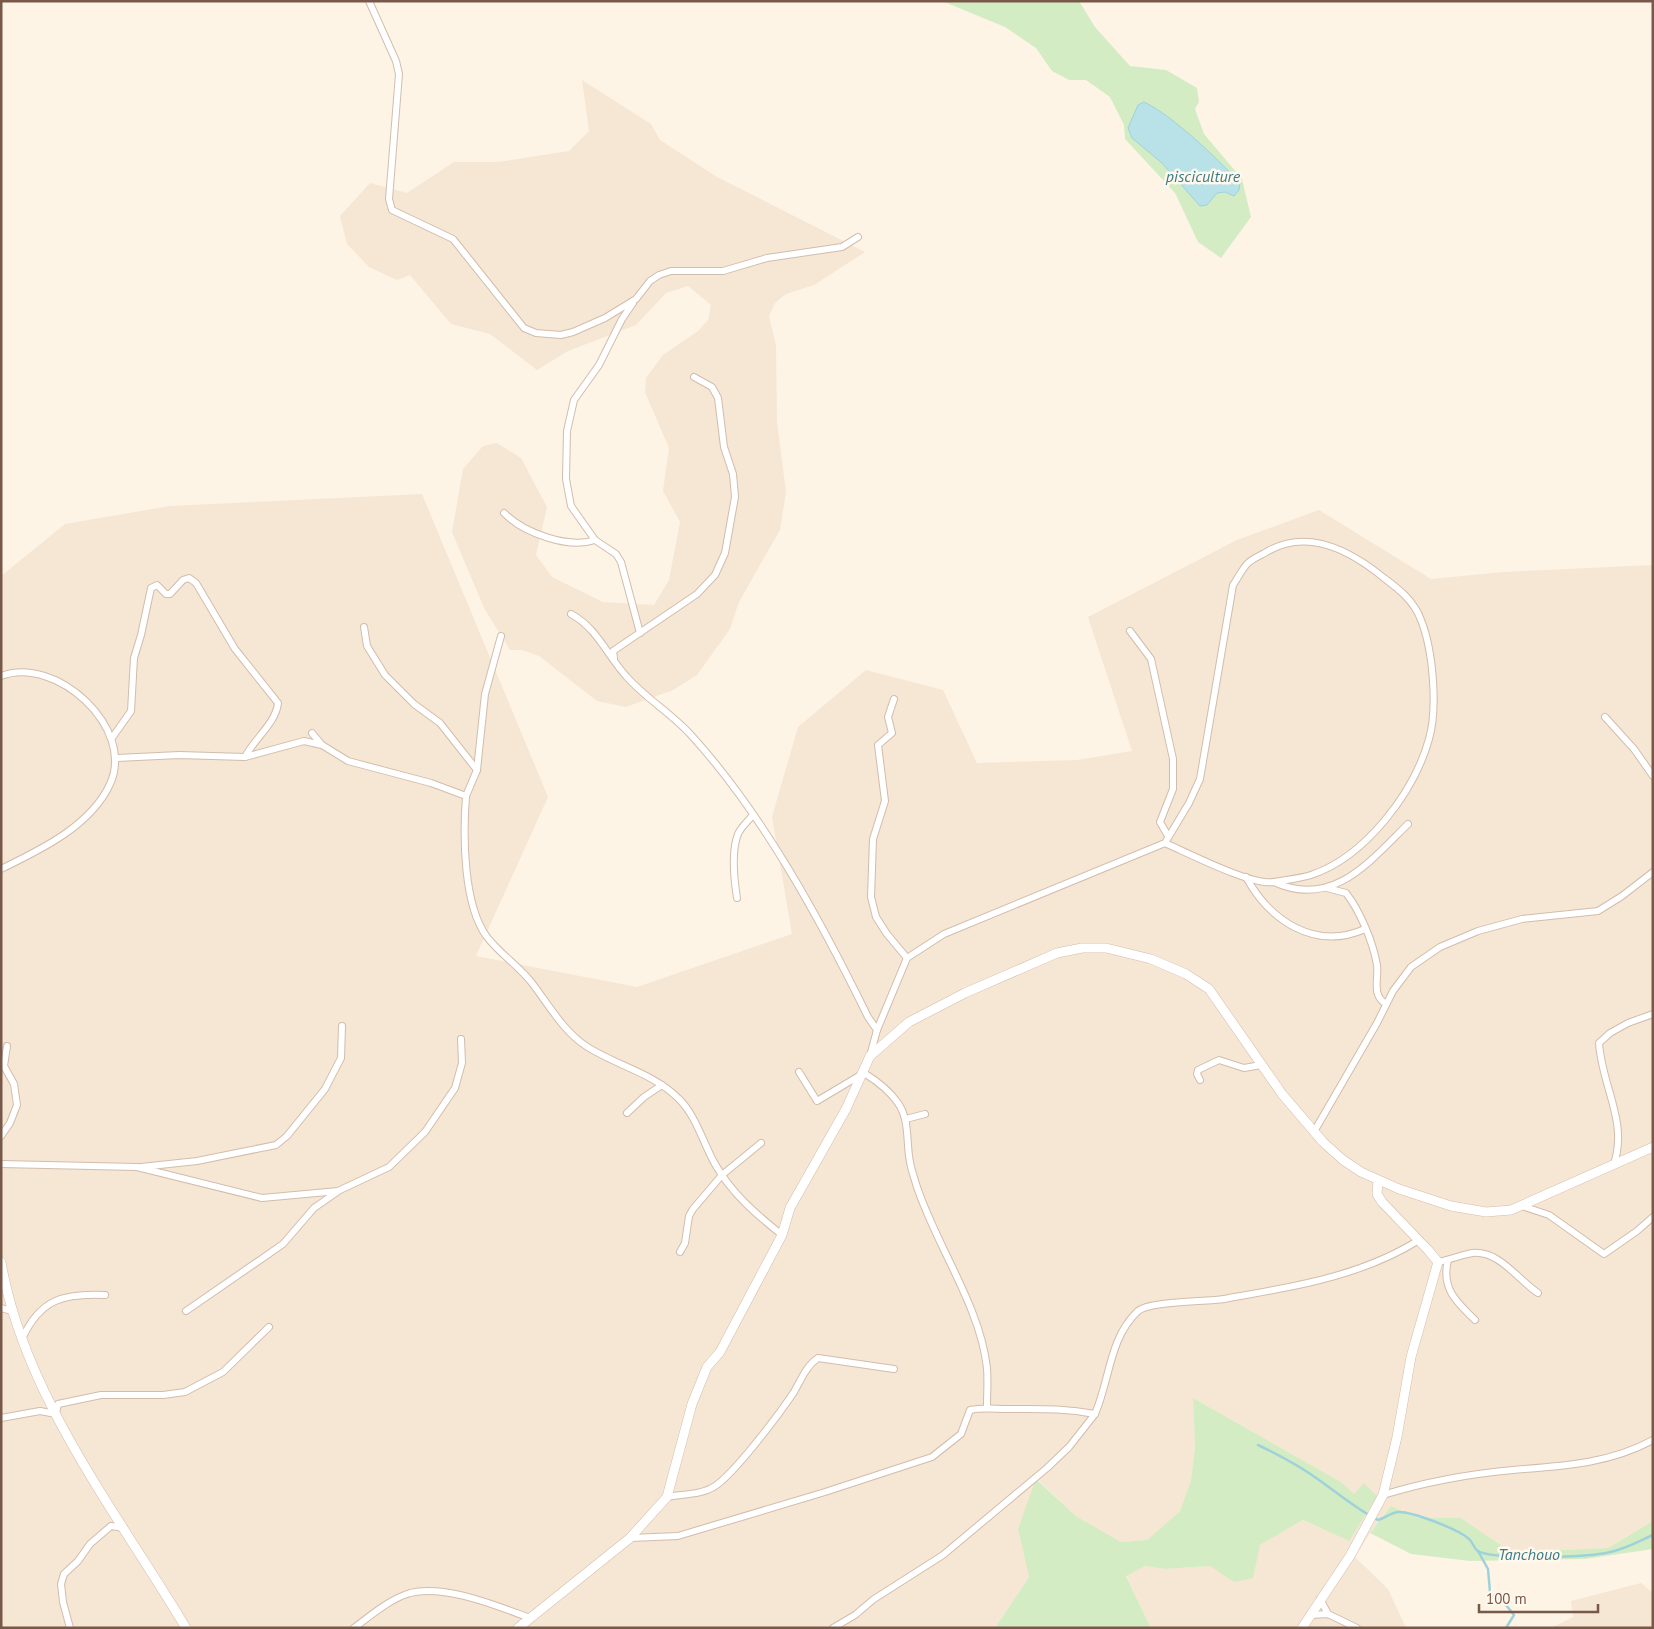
<svg xmlns="http://www.w3.org/2000/svg" width="1654" height="1629" viewBox="0 0 1654 1629" font-family="'PT Sans',sans-serif">
	<style>
		.residential { fill: #f6e6d4 }
		.green { fill: #d4ecc3 }
		.water { fill: #b9e2e8; stroke: #9ed2db }
		.lines { fill: none; stroke-linecap: round; stroke-linejoin: round }
		.stream { stroke: #9ed2db; stroke-width: 2.5 }
		.street-casing { stroke: #d2bdad; stroke-width: 8 }
		.secondary-casing { stroke: #d5bdab; stroke-width: 10 }
		.street { stroke: #fff; stroke-width: 6 }
		.secondary { stroke: #fff; stroke-width: 9 }
		.labels { text-anchor: middle; dominant-baseline: central; stroke-width: 5; stroke-linejoin: round; paint-order: stroke }
		.water-label { font-size: 16px; font-style: italic; fill: #3e7b86; stroke: #fff8ed }
	</style>
	<rect width="100%" height="100%" fill="#fdf4e6"/>
	<g class="residential">
		<path d="M582 80 651 124 660 140 717 177 865 252 814 285 786 294 775 303 769 316 776 346 777 422 786 492 780 530 739 602 730 629 697 675 673 690 626 707 597 701 539 656 522 650H510L484 608 452 532 463 469 483 446 497 443 521 458 547 507 536 555 552 577 603 602 654 605 669 580 680 522 663 491 669 448 645 392 646 378 663 355 698 331 708 320 711 305 688 286 666 293 636 325 568 351 537 370 490 334 451 324 410 275 397 280 369 267 347 244 340 216 370 183 407 193 454 162H498L569 151 589 131Z"/>
		<path d="M422 494 548 797 476 956 637 987 792 934 772 817 798 727 866 670 943 690 977 763 1077 760 1132 751 1088 617 1237 540 1319 510 1431 579 1504 572 1653 565V1521L1608 1548 1511 1552 1461 1518H1418L1391 1506 1370 1533 1355 1557 1388 1589 1406 1628H1151L1126 1575 1144 1566 1165 1569 1210 1566 1234 1581 1260 1545 1303 1520 1349 1541 1354 1494 1341 1482 1193 1398 1195 1446 1191 1480 1180 1511 1147 1540 1121 1542 1076 1516 1037 1479 1018 1529 1029 1577 995 1628H1V576L65 524 170 506Z"/>
		<path d="M1641 1583 1653 1593V1628H1551L1573 1617 1571 1601Z"/>
	</g>
	<g class="green">
		<path d="M942 1H1079L1095 27 1130 66 1166 70 1197 88 1199 102 1195 109 1204 134 1242 179 1251 217 1221 258 1198 242 1175 193 1125 139 1124 125 1110 97 1086 80H1069L1052 71 1036 48 1005 27Z"/>
		<path d="M1193 1398 1341 1482 1354 1494 1364 1483 1377 1496 1349 1541 1303 1520 1260 1545 1253 1578 1234 1582 1210 1566 1165 1569 1145 1566 1126 1576 1151 1628H995L1029 1577 1018 1529 1036 1479 1076 1516 1121 1542 1147 1540 1180 1511 1191 1480 1195 1446Z"/>
		<path d="M1391 1506 1418 1518H1461L1511 1552 1608 1548 1653 1521V1549L1585 1559 1470 1561 1411 1554 1370 1533Z"/>
	</g>
	<path class="water" d="M1144 102C1172 115 1219 160 1240 183L1239 190 1234 196 1225 192 1217 193 1207 205 1200 206 1162 163 1132 138 1128 128 1138 105Z"/>
	<g class="lines">
		<g class="stream">
			<path d="M1258 1445C1279 1455 1300 1466 1319 1480 1339 1494 1356 1509 1378 1520 1385 1518 1392 1512 1399 1512 1413 1512 1458 1529 1469 1539 1473 1542 1474 1549 1478 1551 1493 1560 1580 1557 1599 1554 1619 1552 1635 1543 1653 1535"/>
			<path d="M1478 1551 1488 1569 1490 1592 1493 1596 1502 1600 1514 1615 1506 1628"/>
		</g>
		<defs>
			<g id="street">
				<path d="M369 1 396 61 399 74 389 199 392 210 453 239 524 328 536 333 561 335 573 332 605 318 636 299 650 281 659 275 671 271H723L767 258 842 247 858 237"/>
				<path d="M633 303 622 319 599 365 574 400 567 431 566 479 571 506 595 540 616 554 621 562 640 633"/>
				<path d="M504 513C524 533 568 549 595 540"/>
				<path d="M571 614C597 628 607 655 626 676 645 698 671 713 691 735 763 814 821 921 868 1017L877 1030"/>
				<path d="M364 627 367 646 385 675 414 704 440 723 477 770"/>
				<path d="M1130 631 1151 659 1173 759V789L1160 822 1168 836"/>
				<path d="M614 658 613 651 697 594 715 575 725 553 735 497 733 474 724 447 718 398 712 387 694 377"/>
				<path d="M1 676C56 655 136 728 110 784 91 826 40 850 1 869"/>
				<path d="M894 699 888 717 892 733 878 745 885 801 873 839 871 897 876 917 887 934 907 958"/>
				<path d="M1605 717 1634 749 1653 776"/>
				<path d="M312 733 321 744"/>
				<path d="M112 738 131 711 134 658 141 635 151 588 157 585 166 594H170L183 580 189 578 196 583 235 649 278 703C276 723 254 739 245 757"/>
				<path d="M117 758 179 755 245 757 304 741 322 745 348 761 431 783 466 796C463 835 463 905 487 937 500 954 519 966 532 983 548 1004 564 1032 586 1046 615 1065 653 1073 678 1098 696 1115 703 1143 715 1164 732 1194 756 1214 782 1235"/>
				<path d="M466 796 477 770 485 694 501 636"/>
				<path d="M1246 877C1270 921 1315 951 1365 929"/>
				<path d="M1274 882C1333 909 1370 861 1408 824"/>
				<path d="M1327 888 1346 893C1360 911 1373 942 1377 965 1379 978 1371 995 1386 1004"/>
				<path d="M737 898C734 879 731 852 738 834 741 827 748 821 753 815"/>
				<path d="M870 1056 877 1030 907 958 944 934 1165 843C1188 853 1252 886 1274 882 1284 880 1303 878 1311 875 1365 857 1414 793 1429 739 1438 708 1433 650 1421 620 1414 601 1400 590 1384 578 1351 551 1309 528 1268 551 1262 555 1253 558 1248 563 1242 569 1238 578 1233 585L1200 779 1189 803 1165 843"/>
				<path d="M799 1072 817 1101 864 1073C877 1081 889 1090 898 1103 910 1120 906 1143 910 1162 911 1169 914 1177 916 1184 935 1244 980 1305 987 1368 988 1381 987 1394 987 1406"/>
				<path d="M1200 1080 1197 1074 1198 1070 1219 1060 1244 1068 1261 1065"/>
				<path d="M627 1113 644 1097 662 1085"/>
				<path d="M906 1124V1119L925 1114"/>
				<path d="M1315 1130 1377 1023 1393 991 1411 967 1440 947 1478 931 1522 919 1598 911 1622 896 1653 872"/>
				<path d="M1 1136 10 1123 17 1105 14 1084 4 1066 7 1046"/>
				<path d="M1 1164 137 1167 262 1198 338 1191 389 1167 425 1132 455 1088 462 1063 461 1039"/>
				<path d="M1614 1164C1628 1121 1602 1087 1599 1043L1610 1033 1628 1023 1653 1014"/>
				<path d="M141 1167 197 1161 276 1145 287 1136 325 1089 341 1058 342 1026"/>
				<path d="M1522 1206 1549 1215 1604 1254 1637 1231 1653 1217"/>
				<path d="M680 1252 685 1243 689 1216 693 1209 722 1175 761 1143"/>
				<path d="M1448 1260C1441 1288 1456 1302 1475 1320"/>
				<path d="M1438 1262C1449 1260 1461 1255 1472 1253 1499 1250 1517 1279 1538 1293"/>
				<path d="M1 1308 12 1311"/>
				<path d="M186 1311 283 1244 314 1208 337 1192"/>
				<path d="M22 1339C40 1299 64 1293 105 1295"/>
				<path d="M1 1418 40 1411 56 1414 58 1404 101 1395H163L185 1392 223 1372 269 1327"/>
				<path d="M1383 1495C1425 1482 1469 1474 1513 1470 1562 1466 1609 1464 1653 1440"/>
				<path d="M667 1497C682 1494 702 1495 715 1486 735 1473 780 1413 794 1392 801 1380 806 1366 818 1358L894 1369"/>
				<path d="M630 1538 678 1536 825 1492 932 1457 961 1434 970 1410C984 1407 994 1409 1009 1409 1039 1409 1064 1408 1095 1414 1110 1380 1109 1338 1138 1311 1149 1301 1206 1302 1224 1299 1291 1287 1360 1277 1419 1240"/>
				<path d="M1320 1599 1328 1614"/>
				<path d="M1310 1615 1328 1614 1357 1628"/>
				<path d="M70 1628 63 1602 61 1584 64 1574 78 1561 90 1544 111 1526 124 1528"/>
				<path d="M354 1628C371 1615 390 1599 410 1593 445 1584 497 1606 530 1618"/>
				<path d="M833 1628 855 1615 874 1599 943 1555 1047 1468 1069 1447 1095 1414"/>
			</g>
			<g id="secondary">
				<path d="M1 1262C24 1396 118 1514 186 1628"/>
				<path d="M518 1628 630 1538 667 1497 692 1404 707 1367 720 1352 782 1235 790 1208 846 1109 870 1056 909 1022 965 993 1057 953 1082 948H1106L1151 959 1186 974 1209 989 1282 1094 1323 1142 1343 1160 1361 1172 1399 1189 1451 1206 1486 1212 1511 1210 1653 1147"/>
				<path d="M1302 1628 1350 1556 1383 1495 1397 1437 1411 1357 1438 1262 1428 1250 1382 1202 1377 1194 1378 1181"/>
			</g>
		</defs>
		<use href="#street" class="street-casing"/>
		<use href="#secondary" class="secondary-casing"/>
		<use href="#street" class="street"/>
		<use href="#secondary" class="secondary"/>
	</g>
	<g class="labels">
		<g class="water-label">
			<text x="1203" y="176">pisciculture</text>
			<text x="1529" y="1554">Tanchouo</text>
		</g>
	</g>
	<rect width="1654" height="1629" fill="none" stroke="#785949" stroke-width="5"/>
	<path d="M1479 1604v8h119v-8" fill="none" stroke="#785949" stroke-width="2.5"/>
	<text x="1486" y="1604" font-size="15" fill="#785949" stroke="#fff8ed" stroke-width="4" paint-order="stroke">100 m</text>
</svg>
